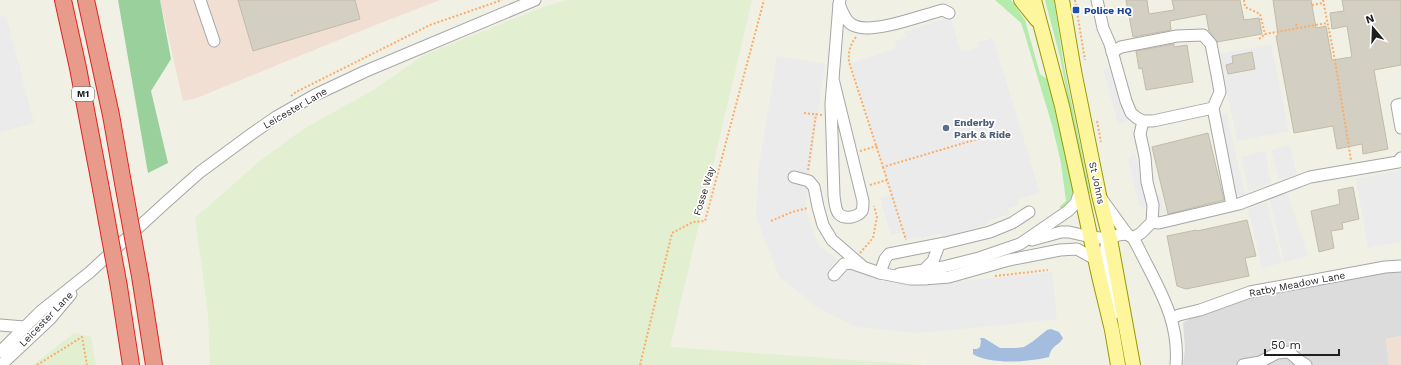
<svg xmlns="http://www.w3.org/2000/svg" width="1401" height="365" viewBox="0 0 1401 365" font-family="'Work Sans',sans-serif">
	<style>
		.residential { fill: #dddcdc }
		.commercial { fill: #f1dfd4 }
		.farmland { fill: #e2efd0 }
		.grass { fill: #b3ebaa }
		.forest { fill: #99d09c }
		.parking { fill: #ebebeb }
		.water { fill: #a4bdde }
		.building { fill: #d3cfc2; stroke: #c2bca7 }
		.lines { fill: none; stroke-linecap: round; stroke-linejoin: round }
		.minor-casing { stroke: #a6a6a6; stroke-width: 13 }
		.major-casing { stroke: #969a00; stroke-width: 16 }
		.highway-casing { stroke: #df2321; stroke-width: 18 }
		.path { stroke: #fcac69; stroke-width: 2; stroke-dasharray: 2 2; stroke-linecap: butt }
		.minor { stroke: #fff; stroke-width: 11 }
		.major { stroke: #fef69c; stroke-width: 14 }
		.highway { stroke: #e99b8b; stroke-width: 16 }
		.highway-bridge-casing { stroke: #df2321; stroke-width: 18; stroke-linecap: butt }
		.highway-bridge { stroke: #e99b8b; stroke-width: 16 }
		.transit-dot { fill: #1a4fb4; stroke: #fff; stroke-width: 1.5 }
		.service-dot { fill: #5c6f8a; stroke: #fff; stroke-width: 1.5 }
		.labels { text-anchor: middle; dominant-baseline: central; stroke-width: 3.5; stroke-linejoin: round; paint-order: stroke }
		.shield { fill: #fff; stroke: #626262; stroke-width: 1 }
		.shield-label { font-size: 9px; font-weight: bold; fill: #1f1f1f }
		.transit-label { font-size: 10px; font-weight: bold; fill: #164399; stroke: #fff; text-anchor: start }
		.street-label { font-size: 10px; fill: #1f1f1f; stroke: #fff }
		.service-label { font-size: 10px; font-weight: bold; fill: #4e5e75; stroke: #fff; text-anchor: start }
	</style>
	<rect width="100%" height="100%" fill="#f0f0e5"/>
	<path class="residential" d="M1401 267V336L1386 339 1389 365H1183L1185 349 1183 323 1201 312 1255 293Z"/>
	<g class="commercial">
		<path d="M160 0H440L373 26 194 99 183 101Z"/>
		<path d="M1401 336V365H1389L1386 339Z"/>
	</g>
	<g class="farmland">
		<path d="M567 0H752L670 347 924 365H210L208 313 195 218 260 161 302 130 375 89 424 55 546 6Z"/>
		<path d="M74 333 91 337 96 365H33Z"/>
	</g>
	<g class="grass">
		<path d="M995 0H1011L1025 20 1040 74 1048 80C1052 97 1055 114 1060 131 1064 145 1075 176 1073 191 1072 198 1068 204 1063 209L1059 207 1066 201 1061 163 1052 125 1025 35 1021 23Z"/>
		<path d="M1045 0H1054L1064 66 1090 193 1086 194 1060 57Z"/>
	</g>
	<path class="forest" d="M118 0H160L171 59 151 91 168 163 148 173Z"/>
	<g class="parking">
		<path d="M6 16 34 123 0 132V17Z"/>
		<path d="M950 17 961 52 978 47 977 43 993 38 1040 193 1018 199 1019 205 1008 208 1010 214 987 221 988 224 943 237 942 233 918 239 917 237 905 240 902 232 891 235 880 198 891 195 851 63 896 49 895 41 906 38 904 32Z"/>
		<path d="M1271 44 1289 131 1237 141 1220 54Z"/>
		<path d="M777 56 825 64 805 208 819 246 844 264 875 280 916 285 1052 272 1057 319 964 329 916 333 856 327 818 308 779 276 756 217 759 165Z"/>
		<path d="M1110 67 1127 122 1118 124 1103 69Z"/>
		<path d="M1227 114 1245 195 1235 197 1217 116Z"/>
		<path d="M1290 145 1297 175 1279 180 1271 150Z"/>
		<path d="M1265 151 1271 182 1265 184 1264 187 1249 191 1241 157Z"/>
		<path d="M1135 154 1149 210 1139 205 1128 160Z"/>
		<path d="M1401 170V242L1368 248 1356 179Z"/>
		<path d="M1287 192 1308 256 1284 262 1270 200Z"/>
		<path d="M1160 194 1166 213 1158 214 1154 196Z"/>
		<path d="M1267 202 1282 263 1262 268 1248 209Z"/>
	</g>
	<path class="water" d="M1051 329 1059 332 1063 338C1058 347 1052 344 1049 357 1030 362 989 365 973 354V349H977L980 347 981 341 980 338H984L1000 348H1016L1024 347 1032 342 1047 330Z"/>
	<g class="building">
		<path d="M238 0H355L360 19 253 51Z"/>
		<path d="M1126 0H1147L1149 14 1174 10 1172 0H1240L1244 20 1259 18 1262 34 1217 42 1209 31 1206 14 1170 21 1171 30 1133 37Z"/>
		<path d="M1273 0H1311L1316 28 1326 26 1332 60 1352 57 1347 26 1332 29 1330 13 1344 11 1342 0H1401V65L1374 70 1388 149 1363 154 1362 144 1337 149 1333 126 1294 133 1276 36 1278 35Z"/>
		<path d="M1174 44V47L1187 45 1193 82 1146 90 1142 68 1139 69 1136 51Z"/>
		<path d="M1252 52 1255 69 1228 74 1226 65 1233 63 1232 56Z"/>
		<path d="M1208 133 1224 200 1168 214 1152 147Z"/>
		<path d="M1353 187 1359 219 1342 223 1343 229 1331 231 1334 248 1319 252 1311 211 1340 204 1338 190Z"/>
		<path d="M1247 220 1256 256 1245 258 1249 276 1186 289 1177 286 1167 236 1196 230 1197 231Z"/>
	</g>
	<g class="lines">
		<defs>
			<g id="minor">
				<path d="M200 0 214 41"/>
				<path d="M1097 0 1103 28 1110 44 1126 101 1131 113 1137 118 1143 121H1153L1213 108"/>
				<path d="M839 4C843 13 846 23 855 26 875 34 922 15 943 10L949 13"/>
				<path d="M1112 52 1121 47 1177 36 1203 35 1211 44 1217 75 1220 92 1213 108 1232 205"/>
				<path d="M833 79 863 201C863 205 863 208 862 211 858 217 845 220 839 214 835 210 835 202 834 196L831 104 839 4 840 0"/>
				<path d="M1401 104 1397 105 1401 128"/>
				<path d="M794 177 809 181 814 187 818 207 823 225 832 240 861 265"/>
				<path d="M1101 198 1127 234 1133 238 1138 247C1157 286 1180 319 1176 365"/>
				<path d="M1152 222 1159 223 1239 204 1310 177 1398 162 1401 158"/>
				<path d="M1133 238 1141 233 1152 222 1153 205 1147 182 1145 157 1140 134 1143 121"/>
				<path d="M1032 240 1061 232H1069L1091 237 1110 239"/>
				<path d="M924 270 933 261 939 245"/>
				<path d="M880 273 885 259 889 254 945 243 990 232 1012 223 1029 212"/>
				<path d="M899 274 943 267 979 258 1020 244 1068 211 1076 203 1080 191"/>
				<path d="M834 275 844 264 851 263 880 273 910 279H924L949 277 1009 260 1060 250 1077 249 1095 259"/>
				<path d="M1113 314 1114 308 1104 256 1106 246 1110 239 1118 235 1127 234"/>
				<path d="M1172 318 1179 315 1200 310 1250 292 1385 267 1401 266"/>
				<path d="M0 325 24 327"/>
				<path d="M0 352 41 311 90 272 164 204 200 172 253 133 276 117 315 95 366 71 535 0"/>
				<path d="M1 365 50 319 71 294"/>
				<path d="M1243 365 1260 362 1277 353 1289 352 1298 360 1306 365"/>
			</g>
			<g id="major">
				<path d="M1021 0 1037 20"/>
				<path d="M1034 0 1062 106 1099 276 1112 330 1118 365"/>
				<path d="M1062 0 1074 71 1099 195 1110 239 1133 365"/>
			</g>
			<g id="highway">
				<path d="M63 0 78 68 101 189"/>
				<path d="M86 0 111 115 123 183"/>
				<path d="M140 276 154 365"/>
				<path d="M119 287 131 365"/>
			</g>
		</defs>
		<use href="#minor" class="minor-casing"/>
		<use href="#major" class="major-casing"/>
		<use href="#highway" class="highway-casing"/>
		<g class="path">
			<path d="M1075 0 1085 60"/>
			<path d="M1244 0 1245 7 1260 14 1265 34 1327 23"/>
			<path d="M1323 0 1334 55 1351 160"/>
			<path d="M1312 5 1323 3"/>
			<path d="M1296 24 1297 28"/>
			<path d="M856 37C850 45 848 52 849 62L883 167 1008 130"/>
			<path d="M1259 39 1265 34"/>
			<path d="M291 96 296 92 430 25 502 0"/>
			<path d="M804 113 822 115"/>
			<path d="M1097 121 1101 142"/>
			<path d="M860 151 877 146"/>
			<path d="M883 167 906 240"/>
			<path d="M808 170 816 114"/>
			<path d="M870 185 887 180"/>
			<path d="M771 221 792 212 808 208"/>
			<path d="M860 253 873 238 877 217 874 206"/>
			<path d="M995 276 1048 270"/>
			<path d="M37 365 82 337 87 365"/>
			<path d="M640 365 672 233 693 222 705 221 764 0"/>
		</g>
		<use href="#minor" class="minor"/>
		<use href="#major" class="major"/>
		<use href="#highway" class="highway"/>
		<defs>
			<g id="highway-bridge">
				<path d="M123 183 140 276"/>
				<path d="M101 189 119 287"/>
			</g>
		</defs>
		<use href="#highway-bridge" class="highway-bridge-casing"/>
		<use href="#highway-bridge" class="highway-bridge"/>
	</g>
	<rect class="transit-dot" x="1072" y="6" width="8" height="8" rx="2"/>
	<circle class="service-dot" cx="946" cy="128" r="4"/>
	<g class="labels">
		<rect class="shield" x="72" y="87" width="22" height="14" rx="3"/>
		<g class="shield-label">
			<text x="83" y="94">M1</text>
		</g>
		<g class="transit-label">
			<text x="1084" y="10">Police HQ</text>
		</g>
		<g class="street-label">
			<text transform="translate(295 108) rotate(-30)">Leicester Lane</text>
			<text transform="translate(1097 183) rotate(78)">St Johns</text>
			<text transform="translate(704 191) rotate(-73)">Fosse Way</text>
			<text transform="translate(1297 284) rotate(-11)">Ratby Meadow Lane</text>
			<text transform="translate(46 319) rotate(-46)">Leicester Lane</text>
		</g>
		<g class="service-label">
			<text x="954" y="122">Enderby<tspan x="954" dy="12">Park &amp; Ride</tspan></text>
		</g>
	</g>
	<g transform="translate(1373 28) rotate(341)" stroke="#ffffff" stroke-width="3" paint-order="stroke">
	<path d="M0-3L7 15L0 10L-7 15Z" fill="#1f1f1f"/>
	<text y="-6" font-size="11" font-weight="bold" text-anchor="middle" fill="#1f1f1f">N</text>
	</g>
	<path d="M1265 349v6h74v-6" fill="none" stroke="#1f1f1f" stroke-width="2"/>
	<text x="1271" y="349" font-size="12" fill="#1f1f1f" stroke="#ffffff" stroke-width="3" paint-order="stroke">50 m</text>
</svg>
